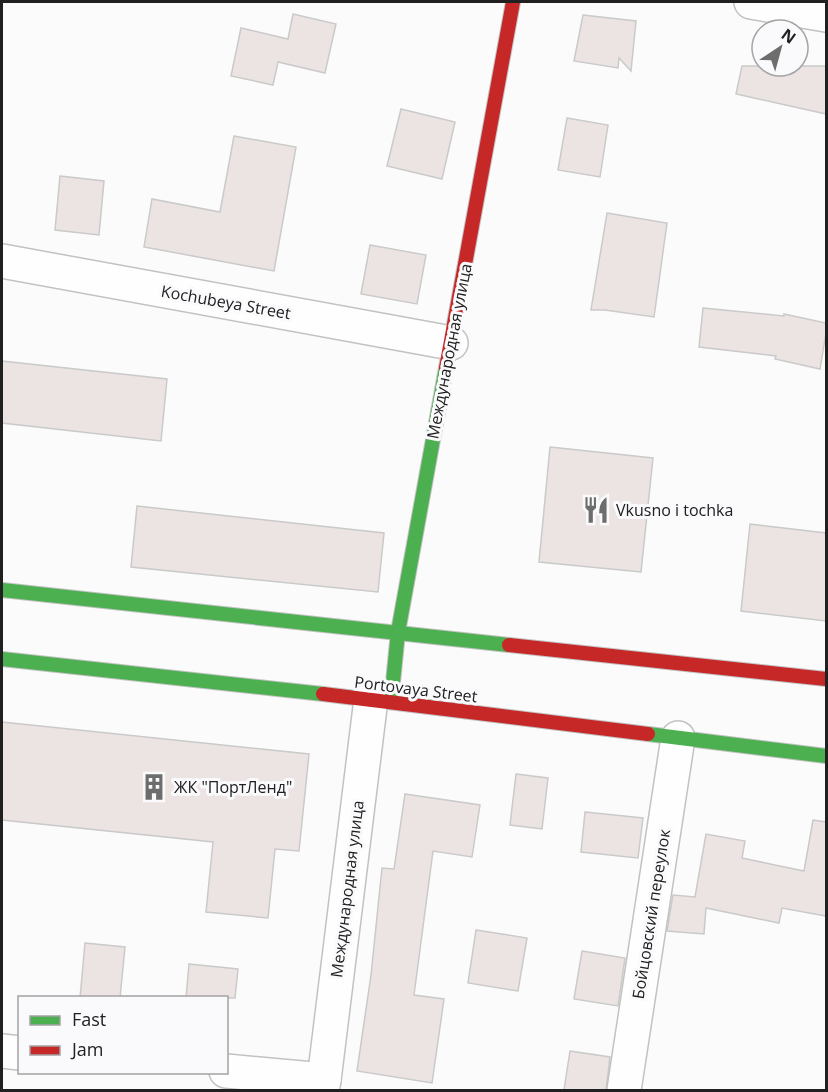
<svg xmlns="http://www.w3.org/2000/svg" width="828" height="1092" viewBox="0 0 828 1092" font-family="'Open Sans',sans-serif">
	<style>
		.building { fill: #ece4e2; stroke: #cacaca; stroke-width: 1.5 }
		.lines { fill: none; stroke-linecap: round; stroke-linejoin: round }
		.street-casing { stroke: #c2c2c2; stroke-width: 36 }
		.fast-casing { stroke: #c2c2c2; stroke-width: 16 }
		.jam-casing { stroke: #c2c2c2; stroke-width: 16 }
		.street { stroke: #fefefe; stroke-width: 33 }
		.fast { stroke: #4caf50; stroke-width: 14 }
		.jam { stroke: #c62828; stroke-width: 14 }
		.labels { text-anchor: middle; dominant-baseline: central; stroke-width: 6; stroke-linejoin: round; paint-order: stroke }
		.street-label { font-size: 16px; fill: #202020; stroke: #fafafc }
		.poi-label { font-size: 16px; fill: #202020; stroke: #fafafc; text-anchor: start }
	</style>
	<rect width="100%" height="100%" fill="#fbfbfb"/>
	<g class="building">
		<path d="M293 14 336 24 325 73 278 62 273 85 231 76 241 28 288 39Z"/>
		<path d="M583 15 636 21 631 71 619 58 618 68 574 61Z"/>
		<path d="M742 66H826V114L736 94Z"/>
		<path d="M401 109 455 122 442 179 387 166Z"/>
		<path d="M567 118 608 125 600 177 558 170Z"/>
		<path d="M234 136 296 147 274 271 144 247 152 199 220 212Z"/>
		<path d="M60 176 104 181 99 235 55 230Z"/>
		<path d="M607 213 667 223 654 317 605 310H591Z"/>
		<path d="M370 245 426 255 417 304 361 294Z"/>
		<path d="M703 308 784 316V314L826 323V333L820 369 775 359 776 356 699 347Z"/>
		<path d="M2 361 167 379 161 441 2 423Z"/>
		<path d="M550 447 653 458 641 572 539 562Z"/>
		<path d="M137 506 384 533 378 592 131 567Z"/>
		<path d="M750 524 826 533V621L741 611Z"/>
		<path d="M2 722 309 754 299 851 275 849 268 918 206 912 213 842 2 820Z"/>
		<path d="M516 774 548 778 542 829 510 825Z"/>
		<path d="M405 794 480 805 472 857 433 851 414 995 444 999 432 1083 357 1071 371 975 382 868 394 869Z"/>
		<path d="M585 812 643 818 638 858 581 852Z"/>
		<path d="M813 820 826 822V916L782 908 779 923 706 908 704 934 667 931 673 895 695 897 706 834 745 841 742 858 804 871Z"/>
		<path d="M476 930 527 938 518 991 468 983Z"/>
		<path d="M85 943 125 947 120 998H80Z"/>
		<path d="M582 951 625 958 618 1006 574 999Z"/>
		<path d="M189 964 238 969 235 998H186Z"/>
		<path d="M570 1051 610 1057 606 1090H564Z"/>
	</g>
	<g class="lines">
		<defs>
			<g id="street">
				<path d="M751 2 826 15"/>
				<path d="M2 261 451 343"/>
				<path d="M2 1051 20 1053"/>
				<path d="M226 1071 324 1080 322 1090"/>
				<path d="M324 1080 371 699"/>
				<path d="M624 1090 678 738"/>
			</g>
			<g id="fast">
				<path d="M2 590 509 645"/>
				<path d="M2 659 323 694"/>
				<path d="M391 702 398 632 446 368"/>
				<path d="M648 734 826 756"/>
			</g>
			<g id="jam">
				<path d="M446 368 513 2"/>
				<path d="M509 645 826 679"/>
				<path d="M323 694 648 734"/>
			</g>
		</defs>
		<use href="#street" class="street-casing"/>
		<use href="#fast" class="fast-casing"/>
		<use href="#jam" class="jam-casing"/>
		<use href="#street" class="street"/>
		<use href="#fast" class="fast"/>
		<use href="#jam" class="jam"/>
	</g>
	<defs>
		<symbol id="restaurant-bare" viewBox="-9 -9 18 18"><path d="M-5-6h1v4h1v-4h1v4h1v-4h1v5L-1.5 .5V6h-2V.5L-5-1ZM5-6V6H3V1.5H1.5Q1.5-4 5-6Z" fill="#6d6d6d" stroke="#fafafc" stroke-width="2.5" paint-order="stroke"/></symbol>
		<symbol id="building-bare" viewBox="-9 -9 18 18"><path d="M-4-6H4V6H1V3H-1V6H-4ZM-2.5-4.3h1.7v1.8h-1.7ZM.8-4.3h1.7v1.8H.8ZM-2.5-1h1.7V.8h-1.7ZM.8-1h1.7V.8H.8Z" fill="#6d6d6d" stroke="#fafafc" stroke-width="2.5" paint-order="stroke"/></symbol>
	</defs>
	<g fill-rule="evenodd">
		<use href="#restaurant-bare" x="577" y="491" width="38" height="38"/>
		<use href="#building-bare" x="135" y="768" width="38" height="38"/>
	</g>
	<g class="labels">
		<g class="street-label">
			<text transform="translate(226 302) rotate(10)">Kochubeya Street</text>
			<text transform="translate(449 351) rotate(-79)">Международная улица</text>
			<text transform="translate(416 689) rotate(7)">Portovaya Street</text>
			<text transform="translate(347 889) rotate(-83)">Международная улица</text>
			<text transform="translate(651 914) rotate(-81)">Бойцовский переулок</text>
		</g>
		<g class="poi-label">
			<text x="616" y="510">Vkusno i tochka</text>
			<text x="174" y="787">ЖК "ПортЛенд"</text>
		</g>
	</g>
	<rect width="828" height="1092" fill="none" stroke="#202020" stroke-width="6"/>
	<rect x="18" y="996" width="210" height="78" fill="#fafafc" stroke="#a3a3a4" stroke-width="1.5"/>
	<rect x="30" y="1016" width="30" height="9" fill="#4caf50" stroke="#a3a3a4" stroke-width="1.5"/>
	<text x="72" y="1026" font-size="18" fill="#202020">Fast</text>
	<rect x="30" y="1046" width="30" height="9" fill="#c62828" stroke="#a3a3a4" stroke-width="1.5"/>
	<text x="72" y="1056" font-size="18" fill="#202020">Jam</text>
	<g transform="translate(780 48) rotate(36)"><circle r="28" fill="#fafafc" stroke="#a3a3a4" stroke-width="1.5"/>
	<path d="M0-4.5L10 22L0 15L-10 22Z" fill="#6d6d6d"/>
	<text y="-9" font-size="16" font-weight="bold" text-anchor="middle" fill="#202020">N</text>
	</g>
</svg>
